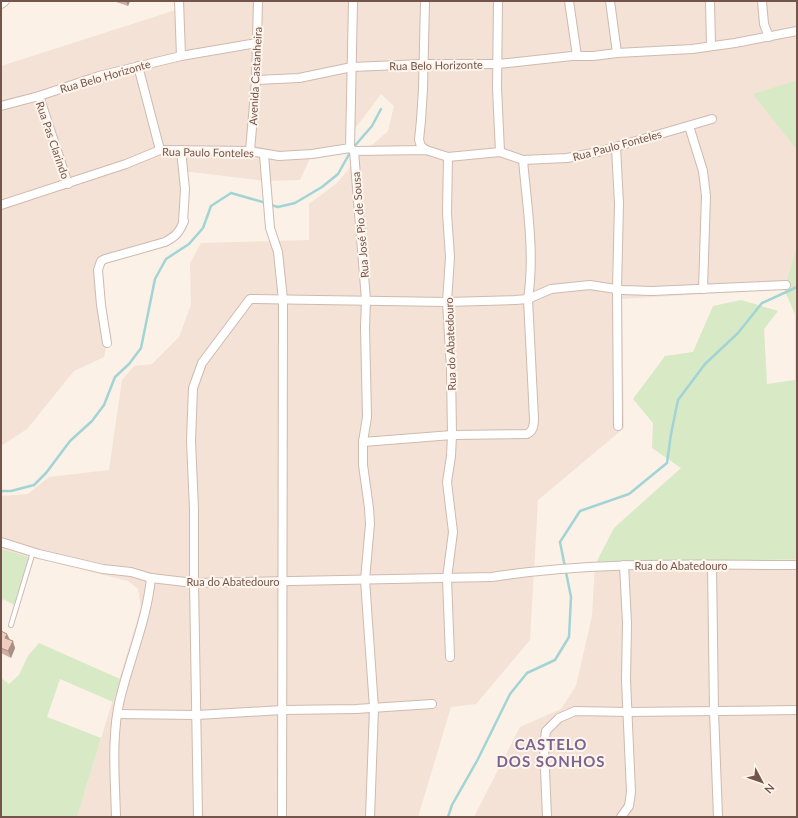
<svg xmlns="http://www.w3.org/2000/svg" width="798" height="818" viewBox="0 0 798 818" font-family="Lato,sans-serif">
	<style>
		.residential { fill: #f3e2d5 }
		.green { fill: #d7e9c5 }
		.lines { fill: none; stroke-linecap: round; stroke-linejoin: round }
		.stream { stroke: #a2d4d6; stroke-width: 2.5 }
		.service-casing { stroke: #cfbab0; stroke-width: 6 }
		.minor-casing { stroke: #cfbab0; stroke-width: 10 }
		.service { stroke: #fff; stroke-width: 4 }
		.minor { stroke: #fff; stroke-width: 8 }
		.wall { fill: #ceb0a4 }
		.shaded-wall { fill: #a89086 }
		.building { fill: #f0cdbf; stroke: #a89086 }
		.labels { text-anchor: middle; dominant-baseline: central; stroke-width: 4; stroke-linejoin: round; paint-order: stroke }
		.street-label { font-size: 11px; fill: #74554c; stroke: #fef5ec }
		.district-label { font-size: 15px; font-weight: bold; letter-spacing: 1px; fill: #7c6390; stroke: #fef5ec }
	</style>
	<rect width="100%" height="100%" fill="#fbf1e6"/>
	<g class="residential">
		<path d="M179 1H797V80L754 94 797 150V246L784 289 622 299 624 428 538 500 530 640 476 704 451 707 418 817H77L141 608 138 589 128 581 39 559 1 549V496L28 494 49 477 109 470 122 380 134 366 152 364 179 337 191 305 190 263 201 243 309 240V204L336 184 360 156 388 131 394 106 381 94 338 151 312 154 300 180 266 181 183 171 179 232 99 265 107 343 104 357 74 371 27 429 1 446V66L179 9Z"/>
		<path d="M797 559V817H474L520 727 561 709 576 686 592 616 595 565Z"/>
	</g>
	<g class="green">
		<path d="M797 80V150L753 94Z"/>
		<path d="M797 246V559L595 565 614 528 681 468 652 448 653 423 633 399 665 356 693 352 713 306 741 300 778 311 764 329 767 384 795 380V314L784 289Z"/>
		<path d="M1 549 29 557 14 605 3 599 1 604Z"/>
		<path d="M39 643 120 679 113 702 60 679 47 717 101 738 77 817H1V678L9 684 19 675 28 656Z"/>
	</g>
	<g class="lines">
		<g class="stream">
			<path d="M271 205 278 207 295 203 322 187 338 174 352 149 372 126 381 109"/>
			<path d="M1 491H11L34 485 46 473 70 441 92 421 104 405 115 377 129 364 141 348 155 279 166 259 189 244 203 228 211 206 231 193 266 203"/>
			<path d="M448 817 452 805 478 759 510 694 527 673 555 660 569 637 571 597 560 542 580 511 629 494 667 463 671 434 678 400 705 364 738 333 762 303 797 287"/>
		</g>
		<defs>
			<path id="service" d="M11 625 33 552"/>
			<g id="minor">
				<path d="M179 1 181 56"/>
				<path d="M425 1 423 89 421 120 419 140 421 146 426 150"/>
				<path d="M498 1 497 88 500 152"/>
				<path d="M569 1 577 56"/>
				<path d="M610 1 617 53"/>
				<path d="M710 1 711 46"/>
				<path d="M762 1 764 24 769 37"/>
				<path d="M1 4 5 1"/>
				<path d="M138 66 160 150"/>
				<path d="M256 80 299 78 352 67 423 64H498L572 56H593L617 53 692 49 735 43 797 31"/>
				<path d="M39 96 68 184"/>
				<path d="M1 106 39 96 99 76 181 56 257 43"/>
				<path d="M689 126 703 171 706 196 703 289"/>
				<path d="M616 147 619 204 617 289 618 426"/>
				<path d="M350 148 354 151 426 150 448 157 500 152 523 160 567 158 598 152 712 119"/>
				<path d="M350 148 353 1"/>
				<path d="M181 150 185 189 183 222"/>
				<path d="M250 151 256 80 258 1"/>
				<path d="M354 151 366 300 365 327 367 417 363 442V465L369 508 370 524 365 580 374 708 370 817"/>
				<path d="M264 155 270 228 278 252 283 300 282 817"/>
				<path d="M448 157 447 213 450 257 447 302 451 369 452 435 451 456 447 482 453 532 447 578 450 657"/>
				<path d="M1 205 126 164 160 150 250 151 279 156 312 154 350 148"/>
				<path d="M107 343 101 305 98 270 101 261 105 259 165 242C176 236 179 233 184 221"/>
				<path d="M363 442 452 435 527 434C533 431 534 426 534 419L528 299C535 253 527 206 523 160"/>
				<path d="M1 542 39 554 103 569 131 572 151 578 194 583 492 577C593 561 695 565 797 565"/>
				<path d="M712 565 714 711 718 817"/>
				<path d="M118 714 197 715 282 710 356 709 432 704"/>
				<path d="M116 817C115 778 111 737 120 699 130 658 147 619 151 578"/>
				<path d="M198 817 194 583V509L191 441 193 388 202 363 250 299 447 302 515 300 528 299 551 289 590 285 622 290 652 291 786 285"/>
				<path d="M547 817 544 746 546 731 559 718 575 711 628 712 797 710"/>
				<path d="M621 817 629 806 631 792 626 680 627 623 624 565"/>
			</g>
		</defs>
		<use href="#service" class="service-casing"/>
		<use href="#minor" class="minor-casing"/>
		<use href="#service" class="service"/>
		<use href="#minor" class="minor"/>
	</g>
	<g class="wall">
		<path d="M113 1H130L128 6Z"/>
		<path d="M1 631 9 639 15 648 11 658 1 653Z"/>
	</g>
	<g class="shaded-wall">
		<path d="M126 1H130L128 6Z"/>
		<path d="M7 634 10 640 5 638Z"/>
		<path d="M13 641 15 648 11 658 8 651Z"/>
	</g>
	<path class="building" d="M1 631 7 634 5 638 13 641 8 651 1 648Z"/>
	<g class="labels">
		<g class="street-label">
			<text transform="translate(436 65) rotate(-1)">Rua Belo Horizonte</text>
			<text transform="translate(105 76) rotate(-16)">Rua Belo Horizonte</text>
			<text transform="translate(255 76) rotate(-87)">Avenida Castanheira</text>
			<text transform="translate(53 140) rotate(71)">Rua Pas Clarindo</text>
			<text transform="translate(617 145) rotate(-15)">Rua Paulo Fonteles</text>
			<text transform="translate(208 152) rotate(1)">Rua Paulo Fonteles</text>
			<text transform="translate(360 225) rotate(-95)">Rua José Pio de Sousa</text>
			<text transform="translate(450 344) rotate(-92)">Rua do Abatedouro</text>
			<text x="681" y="565">Rua do Abatedouro</text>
			<text x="233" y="581">Rua do Abatedouro</text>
		</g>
		<g class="district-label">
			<text x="551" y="744">CASTELO<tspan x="551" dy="17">DOS SONHOS</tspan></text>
		</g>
	</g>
	<rect width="798" height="818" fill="none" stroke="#74554c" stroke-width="4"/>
	<g transform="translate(762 782) rotate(131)" stroke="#fef5ec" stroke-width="3" paint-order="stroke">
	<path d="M0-3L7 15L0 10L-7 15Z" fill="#74554c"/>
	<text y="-6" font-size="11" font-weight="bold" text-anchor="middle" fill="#74554c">N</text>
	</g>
</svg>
